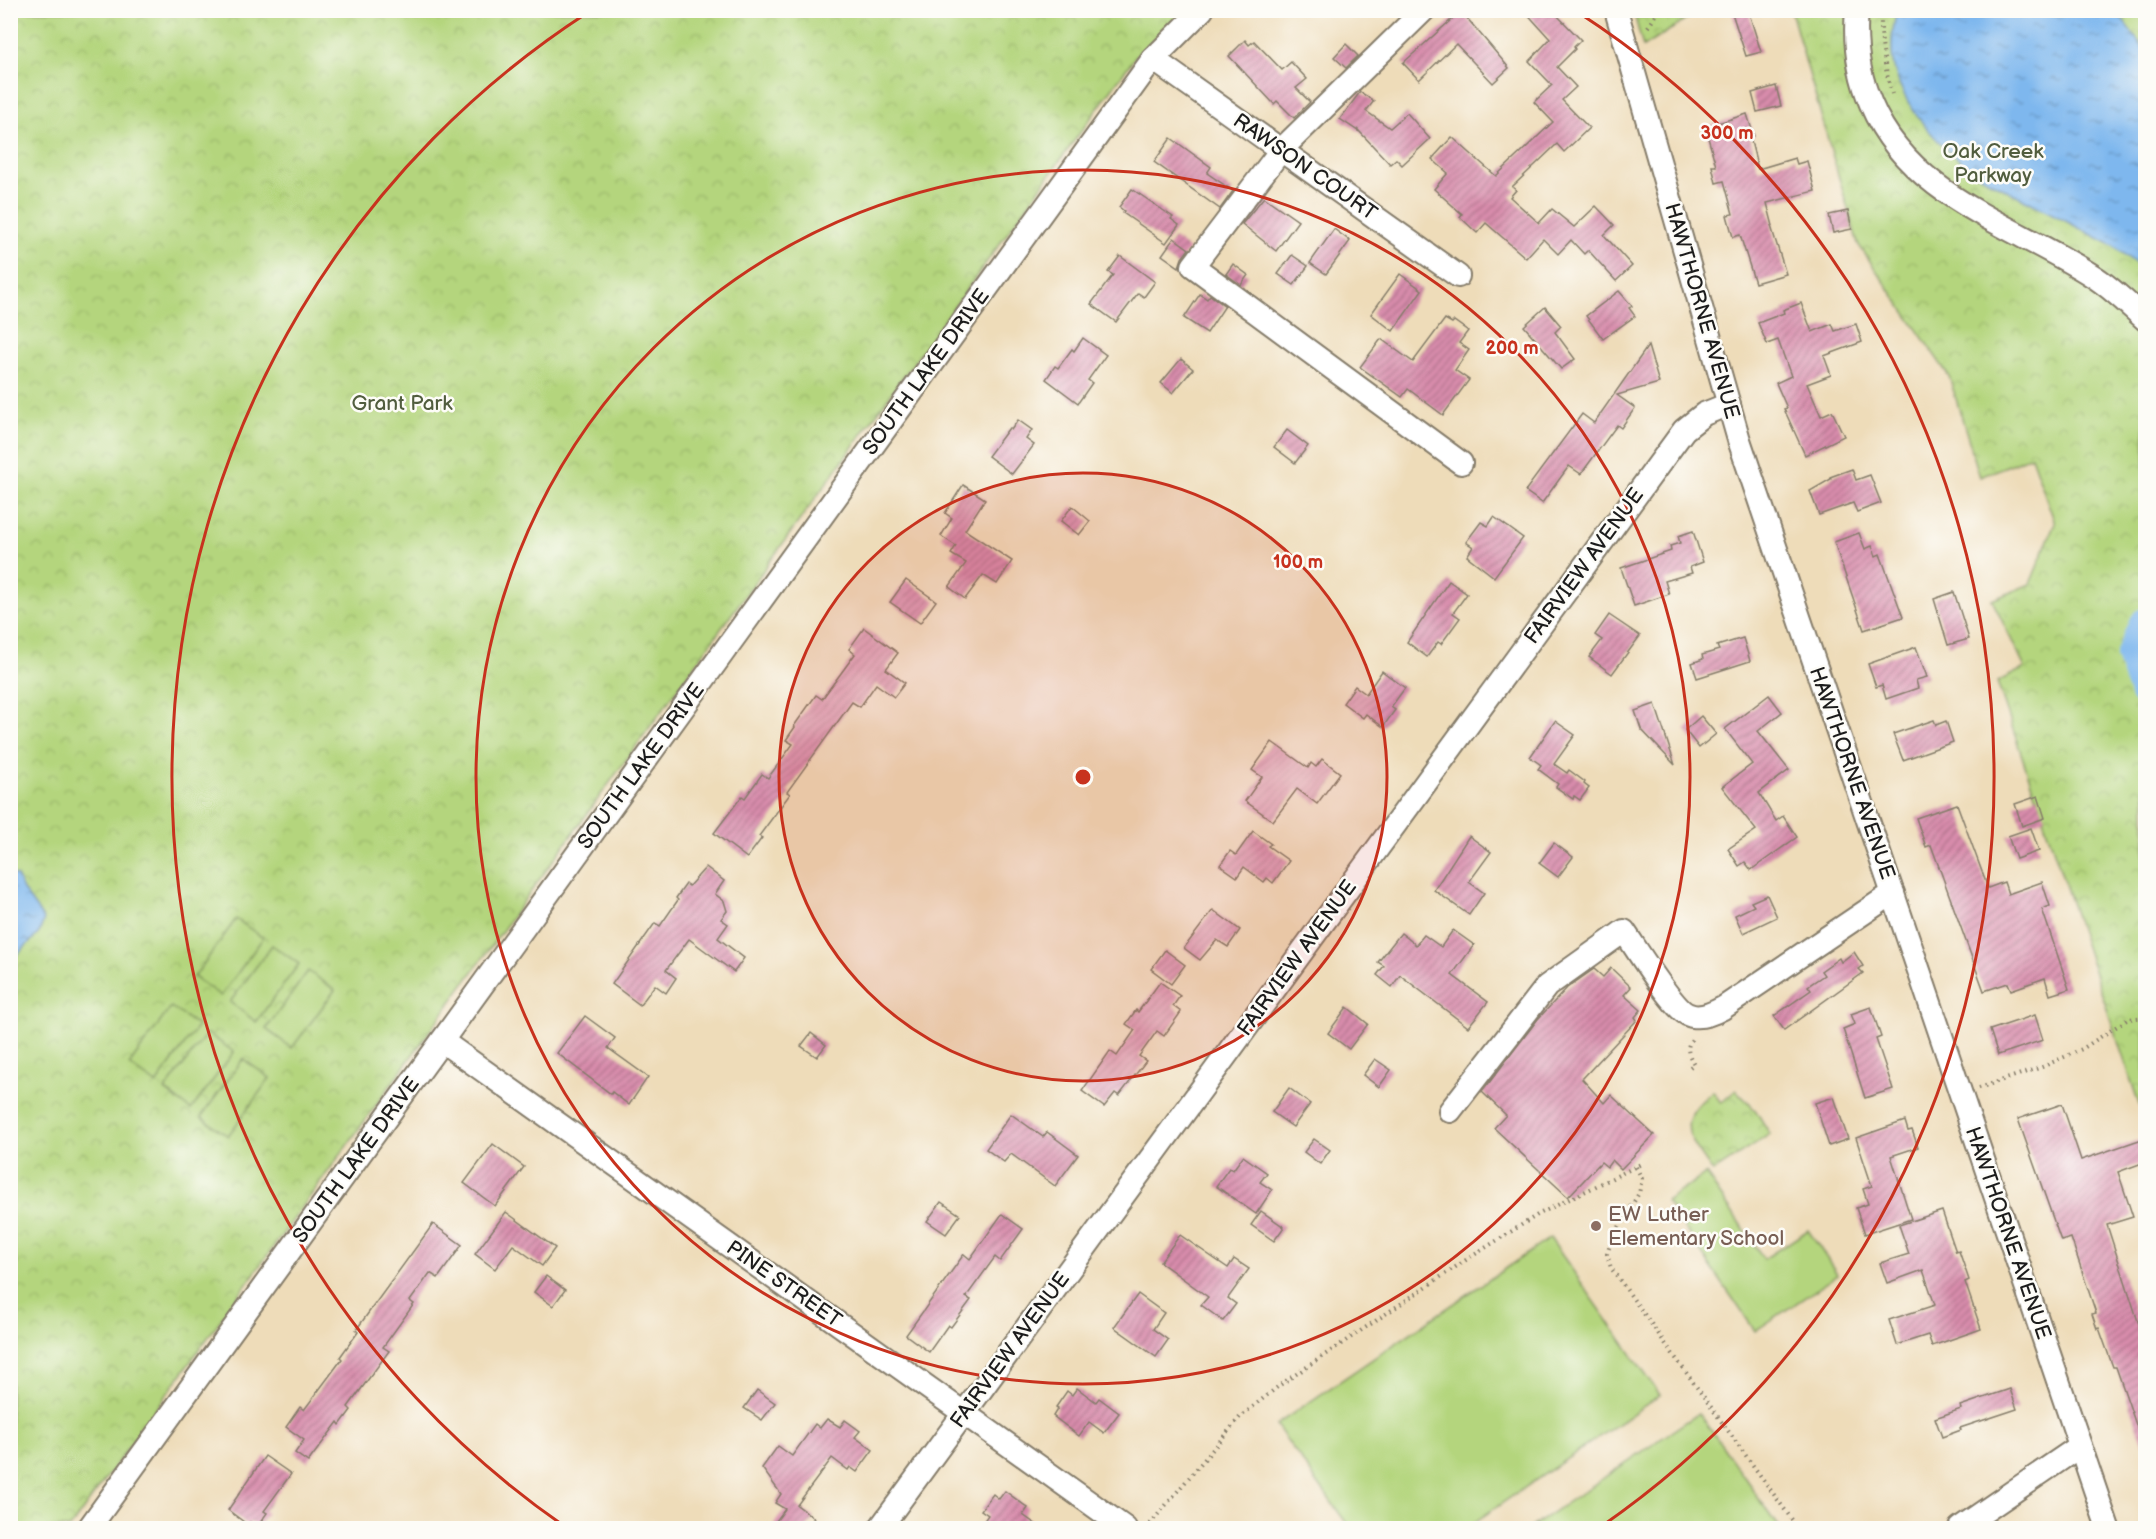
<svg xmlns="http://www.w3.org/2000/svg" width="2156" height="1539" viewBox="0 0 2156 1539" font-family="'Balsamiq Sans',sans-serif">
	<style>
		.park { fill: url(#park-crowns); stroke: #68784c; stroke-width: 1.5 }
		.pitch { fill: #b4d57d; stroke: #68784c; stroke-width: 1.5 }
		.water { fill: url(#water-ripples); stroke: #4d6a85; stroke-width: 1.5 }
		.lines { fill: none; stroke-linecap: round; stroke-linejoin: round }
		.river { stroke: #7eb7ee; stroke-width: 36 }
		.building { fill: url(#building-hatch) }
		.minor-casing { stroke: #857c6a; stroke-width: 26 }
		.path { stroke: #857c6a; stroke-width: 4; stroke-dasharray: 1.5 4.5; stroke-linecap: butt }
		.minor { stroke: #fff; stroke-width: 22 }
		.ring { fill: none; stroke: #c8321e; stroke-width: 3 }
		.education-dot { fill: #8d6e63; stroke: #fdfcf7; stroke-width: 2 }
		.labels { text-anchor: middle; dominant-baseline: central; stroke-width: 5; stroke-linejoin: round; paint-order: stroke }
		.park-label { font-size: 21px; fill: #515d3e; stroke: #fdfcf7 }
		.street-label { font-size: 21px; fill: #1c1c1c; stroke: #fdfcf7 }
		.education-label { font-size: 21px; fill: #785e54; stroke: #fdfcf7; text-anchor: start }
		.centre { fill: #c8321e; stroke: #fdfcf7; stroke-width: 3 }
		.ring-label { font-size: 18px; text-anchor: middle; font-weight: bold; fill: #c8321e; stroke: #fdfcf7; stroke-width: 5; stroke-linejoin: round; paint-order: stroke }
	</style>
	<defs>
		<pattern id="park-crowns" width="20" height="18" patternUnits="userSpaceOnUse" patternTransform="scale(1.5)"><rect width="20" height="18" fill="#b4d57d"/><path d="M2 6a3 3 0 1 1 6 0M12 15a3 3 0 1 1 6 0" fill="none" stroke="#9ab66b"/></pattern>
		<pattern id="water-ripples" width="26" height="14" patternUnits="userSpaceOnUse" patternTransform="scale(1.5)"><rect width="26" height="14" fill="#7eb7ee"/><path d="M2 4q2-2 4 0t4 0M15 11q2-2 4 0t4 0" fill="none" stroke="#6694c0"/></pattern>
		<pattern id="building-hatch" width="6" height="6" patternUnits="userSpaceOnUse" patternTransform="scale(1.5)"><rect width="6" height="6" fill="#d88cac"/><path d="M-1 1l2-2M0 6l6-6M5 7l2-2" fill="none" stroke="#ae728b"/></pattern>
	</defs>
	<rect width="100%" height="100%" fill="#fdfcf7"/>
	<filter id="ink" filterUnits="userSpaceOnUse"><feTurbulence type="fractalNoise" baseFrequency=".0167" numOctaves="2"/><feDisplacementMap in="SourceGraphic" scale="12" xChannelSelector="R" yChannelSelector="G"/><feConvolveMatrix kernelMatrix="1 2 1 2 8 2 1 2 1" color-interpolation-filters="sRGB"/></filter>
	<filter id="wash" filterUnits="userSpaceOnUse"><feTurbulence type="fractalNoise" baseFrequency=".008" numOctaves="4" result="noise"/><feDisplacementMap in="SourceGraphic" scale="24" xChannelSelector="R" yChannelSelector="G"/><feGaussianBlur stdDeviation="1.35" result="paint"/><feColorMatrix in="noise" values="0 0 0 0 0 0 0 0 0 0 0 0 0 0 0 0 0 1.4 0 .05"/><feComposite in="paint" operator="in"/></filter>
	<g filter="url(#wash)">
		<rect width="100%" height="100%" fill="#eedcb9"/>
		<g class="park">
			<path d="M1633 10H1700V11L1643 47Z"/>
			<path d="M10 11H1183L1135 57 70 1528H10Z"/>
			<path d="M1791 11H2145V1122L1997 682 2025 668 1992 600 2030 584 2055 523 2031 456 1980 477 1949 376 1858 244Z"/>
			<path d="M1736 1090 1756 1111 1770 1134 1713 1172C1688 1136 1673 1123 1713 1091L1721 1103Z"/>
		</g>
		<g class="pitch">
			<path d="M236 919 263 938 221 996 194 977Z"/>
			<path d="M272 945 299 964 256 1022 230 1002Z"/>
			<path d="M308 971 335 990 292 1048 266 1029Z"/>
			<path d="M171 1007 198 1026 156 1084 129 1065Z"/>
			<path d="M207 1033 234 1052 191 1110 165 1090Z"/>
			<path d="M243 1059 270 1078 228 1136 201 1117Z"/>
			<path d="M1706 1174 1764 1259 1808 1230 1838 1275 1755 1331 1666 1201Z"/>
			<path d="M1550 1238 1660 1395 1466 1528H1350L1276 1425Z"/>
			<path d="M1699 1413 1780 1528H1530Z"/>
		</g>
		<g class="water">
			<path d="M1897 11H2116L2145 50V271L2113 246 1980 176C1943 151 1900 107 1893 61 1890 45 1893 26 1897 11Z"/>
			<path d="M11 874 17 876 23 890 44 919 39 933 11 961Z"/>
		</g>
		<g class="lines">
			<path class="river" d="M2146 626 2134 654 2146 689"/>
		</g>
		<g id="blocks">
			<g class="building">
				<path d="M1524 10H1552L1581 40 1574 47 1575 49 1557 67 1576 87 1562 100 1589 128 1564 152 1557 144 1512 187 1516 190 1510 197 1539 223 1552 209 1574 227 1596 206 1614 225 1604 235 1632 266 1616 281 1588 250 1584 254 1571 240 1558 254 1543 239 1526 258 1486 223 1477 233 1460 217 1462 214 1434 189 1448 173 1432 159 1452 137 1496 176 1553 122 1534 102 1552 85 1529 61 1550 39Z"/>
				<path d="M1731 10H1748L1761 52 1746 56Z"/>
				<path d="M1461 11 1509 68 1493 83 1456 44 1419 80 1403 63Z"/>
				<path d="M1245 40 1249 45 1254 41 1282 70 1291 62 1307 79 1296 88 1310 102 1294 118 1277 101 1274 104 1229 56Z"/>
				<path d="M1346 44 1358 56 1346 68 1334 57Z"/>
				<path d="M1776 86 1781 106 1757 112 1752 93Z"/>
				<path d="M1360 92 1374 101 1366 111 1390 128 1407 113 1430 139 1402 165 1396 159 1390 164 1358 130V131L1340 119Z"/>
				<path d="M1747 114 1754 136 1750 137 1758 169 1795 158 1797 164 1807 161 1815 191 1767 203 1773 226H1771L1786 274 1755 283 1740 235 1733 237 1727 215 1733 214 1724 181 1716 183 1712 166H1716L1705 127Z"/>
				<path d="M1171 138 1211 167 1207 173 1233 191 1220 209 1154 162Z"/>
				<path d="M1132 189 1173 217 1171 219 1179 225 1166 243 1123 213 1124 211 1119 207Z"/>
				<path d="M1264 197 1298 221 1276 251 1242 224Z"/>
				<path d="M1848 211 1852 229 1833 233 1829 215Z"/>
				<path d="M1334 229 1350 241 1326 274 1310 263Z"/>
				<path d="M1174 238 1189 249 1182 258 1179 267 1162 255Z"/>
				<path d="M1292 255 1308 266 1294 285 1278 274Z"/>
				<path d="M1120 256 1155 282 1144 297 1138 293 1116 322 1091 304 1113 275 1108 272Z"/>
				<path d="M1233 264 1248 275 1241 285 1226 274Z"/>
				<path d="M1400 274 1422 290 1393 331 1371 314Z"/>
				<path d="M1619 291 1632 306 1629 308 1635 316 1603 339 1586 316Z"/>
				<path d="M1200 294 1207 299 1210 295 1225 306 1207 333 1184 318Z"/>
				<path d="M1801 303 1812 332 1832 324 1835 331 1856 324 1862 342 1824 356 1831 375 1807 384 1821 416 1832 411 1844 436 1805 455 1784 409 1787 408 1776 383 1791 376 1778 340 1767 344 1758 323 1784 313 1783 310Z"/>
				<path d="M1545 307 1561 326 1555 332 1575 359 1561 369 1524 326Z"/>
				<path d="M1445 319 1452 323 1454 321 1468 331 1459 343 1469 350 1455 370 1469 380 1443 415 1408 389 1402 397 1360 367 1381 339 1413 362Z"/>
				<path d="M1083 338 1106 355 1088 380 1092 383 1078 403 1046 379 1055 366 1058 368 1072 349 1074 351Z"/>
				<path d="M1648 346 1659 383 1617 395 1635 408 1621 428 1617 425 1581 474 1569 466 1542 503 1525 491 1582 414 1594 423Z"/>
				<path d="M1181 359 1193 369 1173 393 1161 383Z"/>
				<path d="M1018 420 1032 430 1026 439 1034 445 1012 474 988 456 1009 428 1011 430Z"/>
				<path d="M1287 430 1308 446 1295 463 1274 447Z"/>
				<path d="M1852 469 1856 480 1870 475 1881 503 1857 512 1853 503 1819 515 1810 491 1831 479 1830 477Z"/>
				<path d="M963 485 985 499 965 530 1012 561 997 584 983 575 965 599 949 587 966 563 951 554 956 546 941 536 952 518 945 513Z"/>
				<path d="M1072 506 1090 521 1079 535 1061 521Z"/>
				<path d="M1494 517 1523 538 1494 577 1467 556 1473 547 1466 542 1481 522 1488 526Z"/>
				<path d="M1693 531 1703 562 1690 567 1692 573 1665 581 1669 594 1634 606 1621 568 1671 551 1670 546 1680 543 1678 536Z"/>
				<path d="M1859 533 1865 549 1872 546 1876 556 1880 554 1903 617 1864 630 1834 542Z"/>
				<path d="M906 580 936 601 920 623 890 602Z"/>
				<path d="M1449 581 1467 594 1453 613 1460 618 1441 644 1438 642 1427 657 1407 642Z"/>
				<path d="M1954 592 1969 639 1948 645 1934 599Z"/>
				<path d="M1609 615 1640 636 1612 674 1589 657 1602 640 1595 635Z"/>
				<path d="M864 628 898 653 886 669 905 683 894 697 876 684 860 707 852 702 787 792 790 794 759 836 762 838 747 858 714 833 742 796 745 798 762 774 768 778 793 744 786 740 795 727 794 726 816 695 822 699 855 654 849 649Z"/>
				<path d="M1743 638 1750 661 1697 678 1692 663 1703 659 1702 655 1719 650 1717 646Z"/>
				<path d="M1916 647 1927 677 1916 680 1918 688 1886 699 1882 685 1876 687 1868 664Z"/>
				<path d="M1382 671 1405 688 1391 707 1395 710 1383 727 1366 714 1363 718 1343 703 1355 686 1366 694Z"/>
				<path d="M1769 695 1782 712 1758 731 1789 770 1759 793 1776 821 1783 816 1797 837 1751 870 1745 862 1739 866 1728 849 1756 830 1722 787 1752 764 1725 729Z"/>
				<path d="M1655 704 1675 765 1641 729 1635 711Z"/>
				<path d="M1701 716 1716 734 1699 748 1685 730Z"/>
				<path d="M1934 720 1936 725 1946 721 1953 742 1903 760 1893 734Z"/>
				<path d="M1555 721 1575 735 1554 764 1567 773 1569 770 1585 782 1584 784 1589 788 1580 800 1574 796 1573 799 1556 787 1558 784 1538 769 1541 765 1530 757Z"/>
				<path d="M1272 742 1308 768 1311 763 1316 767 1322 759 1340 773 1317 804 1297 789 1273 821 1245 801 1262 777 1252 770Z"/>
				<path d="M2038 796 2045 818 2022 826 2015 804Z"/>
				<path d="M1957 804 1988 888 2004 882 2008 894 2042 882 2050 906 2042 909 2069 989 2050 995 2045 978 2011 990 2008 983 1984 991 1931 845 1926 847 1916 818Z"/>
				<path d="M2031 828 2039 851 2016 859 2008 836Z"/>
				<path d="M1253 831 1271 844 1268 846 1289 861 1273 883 1267 878 1264 882 1244 867 1237 877 1220 865 1230 851 1236 855Z"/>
				<path d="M1469 836 1491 852 1469 882 1484 893 1469 915 1434 890Z"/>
				<path d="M1554 843 1573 857 1558 877 1539 863Z"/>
				<path d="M706 867 724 881 715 894 724 901 727 911 721 919 728 924 718 938 744 958 734 972 689 939 666 970 676 978 666 993 655 985 640 1005 612 984 655 923 660 926 678 900 676 898 686 884 689 886Z"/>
				<path d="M1767 895 1777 917 1743 933 1735 915 1754 906 1751 902Z"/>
				<path d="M1213 910 1240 930 1228 947 1217 940 1200 960 1184 948Z"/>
				<path d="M1453 930 1474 945 1452 975 1488 1002 1468 1027 1400 975 1392 987 1377 975 1384 966 1378 962 1401 933 1416 945 1424 935 1441 947Z"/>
				<path d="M1165 950 1185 965 1171 984 1151 969Z"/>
				<path d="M1854 952 1863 966 1859 969 1863 973 1784 1030 1774 1016 1811 990 1808 986 1824 975 1821 971 1839 958 1841 962Z"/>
				<path d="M1611 968 1631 987 1624 995 1641 1010 1635 1017 1637 1020 1582 1079 1604 1103 1611 1095 1654 1135 1621 1169 1612 1160 1607 1167 1601 1162 1568 1197 1494 1128 1506 1115 1482 1092 1538 1019 1567 988 1594 969 1603 977Z"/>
				<path d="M1160 982 1180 996 1173 1006 1181 1012 1164 1036 1157 1031 1139 1056 1146 1061 1119 1096 1115 1093 1104 1107 1082 1091 1110 1051 1117 1056 1135 1030 1126 1024 1136 1010 1138 1012Z"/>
				<path d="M1347 1007 1368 1024 1349 1049 1328 1033Z"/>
				<path d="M1871 1007 1881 1037 1876 1039 1893 1089 1865 1098 1843 1029 1855 1024 1851 1014Z"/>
				<path d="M2035 1015 2043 1040 1998 1055 1990 1030Z"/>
				<path d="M585 1016 615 1038 608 1048 648 1077 629 1105 612 1092 611 1094 557 1053Z"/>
				<path d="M811 1033 826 1045 817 1057 801 1046Z"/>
				<path d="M1375 1059 1391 1070 1379 1087 1363 1075Z"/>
				<path d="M1289 1088 1310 1104 1293 1127 1272 1112Z"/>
				<path d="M1834 1097 1848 1139 1829 1146 1815 1103Z"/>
				<path d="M2062 1104 2081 1160 2145 1138V1162L2118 1172 2133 1217 2107 1225 2145 1343V1445H2143L2116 1367H2113L2099 1328 2097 1329 2092 1314 2096 1313 2071 1238 2061 1241 2018 1119Z"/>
				<path d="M1011 1114 1043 1137 1047 1132 1078 1155 1055 1186 1011 1154 1004 1162 986 1149Z"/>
				<path d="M1905 1121 1908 1131 1912 1130 1918 1147 1891 1156 1911 1219 1865 1234 1856 1208 1868 1204 1863 1189 1872 1186 1856 1138Z"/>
				<path d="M1314 1139 1330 1150 1320 1164 1304 1152Z"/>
				<path d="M493 1144 524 1167 495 1206 464 1183Z"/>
				<path d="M1243 1156 1267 1173 1260 1182 1272 1190 1256 1214 1216 1186 1229 1168 1233 1170Z"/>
				<path d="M941 1202 960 1215 946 1234 927 1221Z"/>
				<path d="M1261 1211 1284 1227 1274 1241 1251 1225Z"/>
				<path d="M1942 1211 1956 1252 1959 1251 1969 1280 1965 1282 1981 1329 1932 1346 1928 1335 1897 1345 1889 1320 1935 1305 1923 1270 1887 1283 1880 1263 1909 1254 1899 1225Z"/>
				<path d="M506 1212 555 1248 542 1266 513 1245 495 1269 475 1254Z"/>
				<path d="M1002 1214 1023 1229 1000 1261 995 1257 966 1297 971 1300 951 1327 948 1325 929 1352 906 1335 964 1254 970 1259Z"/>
				<path d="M433 1224 462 1245 438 1278 430 1273 410 1301 414 1304 383 1347 389 1351 348 1407 351 1410 340 1425 338 1422 308 1462 295 1453 304 1440 286 1427 300 1407 304 1410 342 1359 340 1357 358 1332 356 1330Z"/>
				<path d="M1180 1235 1228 1268 1234 1259 1249 1269 1228 1298 1236 1304 1223 1321 1201 1305 1208 1297 1160 1262Z"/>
				<path d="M546 1276 565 1290 553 1306 534 1292Z"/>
				<path d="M1138 1294 1164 1313 1153 1329 1168 1340 1156 1357 1114 1327Z"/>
				<path d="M1077 1388 1096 1402 1099 1398 1119 1413 1104 1433 1089 1422 1079 1436 1053 1416 1058 1408 1056 1407 1067 1391 1072 1395Z"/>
				<path d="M2010 1389 2017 1409 1960 1428 1961 1430 1942 1437 1935 1418 1961 1409 1960 1406Z"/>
				<path d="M757 1390 775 1403 762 1420 744 1408Z"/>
				<path d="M827 1419 840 1427 845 1420 860 1431 855 1437 873 1450 857 1472 850 1467 848 1470 832 1458 797 1505 814 1518 806 1528H771L785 1509 775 1503 781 1494 762 1468 778 1446 792 1456 815 1424 820 1428Z"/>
				<path d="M265 1456 291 1474 264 1511 267 1513 257 1527 250 1522 248 1525 228 1510Z"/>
				<path d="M1005 1491 1028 1508 1023 1515 1041 1528H979L988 1515 981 1510 993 1494 999 1499Z"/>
			</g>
		</g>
	</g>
	<g filter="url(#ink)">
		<use href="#blocks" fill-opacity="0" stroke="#857c6a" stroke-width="1.5"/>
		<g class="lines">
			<defs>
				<g id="minor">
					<path d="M1424 10 1281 150 1193 266 1461 463"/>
					<path d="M1616 10 1739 440 2108 1528"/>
					<path d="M1857 10C1854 43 1858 74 1871 104 1910 197 2014 225 2093 276 2112 288 2129 305 2146 320"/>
					<path d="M1153 59 1458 276"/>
					<path d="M442 1041 1125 1528"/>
					<path d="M1450 1111 1547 986 1624 931C1636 948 1672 1007 1687 1014 1698 1020 1712 1014 1723 1008L1893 893"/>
					<path d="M89 1528 1153 59 1202 10"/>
					<path d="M880 1528 1684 430 1704 414 1729 404"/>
					<path d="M1960 1528 2080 1446"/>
				</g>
			</defs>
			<use href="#minor" class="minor-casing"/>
			<g class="path">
				<path d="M1881 10C1880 40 1884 65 1892 94"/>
				<path d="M1648 27 1660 10"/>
				<path d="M1690 1067 1694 1064C1688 1054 1685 1047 1693 1038"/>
				<path d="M1979 1088 2042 1067 2082 1049 2128 1019 2146 1017"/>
				<path d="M1636 1167 1642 1179 1639 1193 1612 1239 1607 1254 1611 1268 1798 1528"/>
				<path d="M1150 1524 1240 1417 1280 1385 1466 1260 1539 1214 1641 1164"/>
			</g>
			<use href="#minor" class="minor"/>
		</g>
	</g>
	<circle cx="1083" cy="777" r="304" fill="#c8321e" fill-opacity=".12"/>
	<g class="ring">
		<circle cx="1083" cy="777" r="304"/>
		<circle cx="1083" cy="777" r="607"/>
		<path d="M567 1528A911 911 0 0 1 587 13M1579 13A911 911 0 0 1 1599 1528"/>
	</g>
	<circle class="education-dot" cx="1596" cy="1226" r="6"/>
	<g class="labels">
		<g class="park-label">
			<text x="1993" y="151">Oak Creek<tspan x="1993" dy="24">Parkway</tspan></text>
			<text x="402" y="403">Grant Park</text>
		</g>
		<g class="street-label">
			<text transform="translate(1305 167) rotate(35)">RAWSON COURT</text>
			<text transform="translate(1702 311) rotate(74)">HAWTHORNE AVENUE</text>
			<text transform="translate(926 372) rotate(-54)">SOUTH LAKE DRIVE</text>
			<text transform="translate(1584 566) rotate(-54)">FAIRVIEW AVENUE</text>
			<text transform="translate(641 766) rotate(-54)">SOUTH LAKE DRIVE</text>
			<text transform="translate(1852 773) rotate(71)">HAWTHORNE AVENUE</text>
			<text transform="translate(1297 958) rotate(-54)">FAIRVIEW AVENUE</text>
			<text transform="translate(356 1160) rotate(-54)">SOUTH LAKE DRIVE</text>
			<text transform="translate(2008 1233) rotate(71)">HAWTHORNE AVENUE</text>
			<text transform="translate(784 1284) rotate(35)">PINE STREET</text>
			<text transform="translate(1010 1350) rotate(-54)">FAIRVIEW AVENUE</text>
		</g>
		<g class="education-label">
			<text x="1608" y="1214">EW Luther<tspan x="1608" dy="24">Elementary School</tspan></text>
		</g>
	</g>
	<circle cx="1083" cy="777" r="9" class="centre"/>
	<g class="ring-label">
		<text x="1727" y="139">300 m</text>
		<text x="1512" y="354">200 m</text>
		<text x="1298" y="568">100 m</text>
	</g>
	<rect width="2156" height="1539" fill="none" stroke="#fdfcf7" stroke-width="36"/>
</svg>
